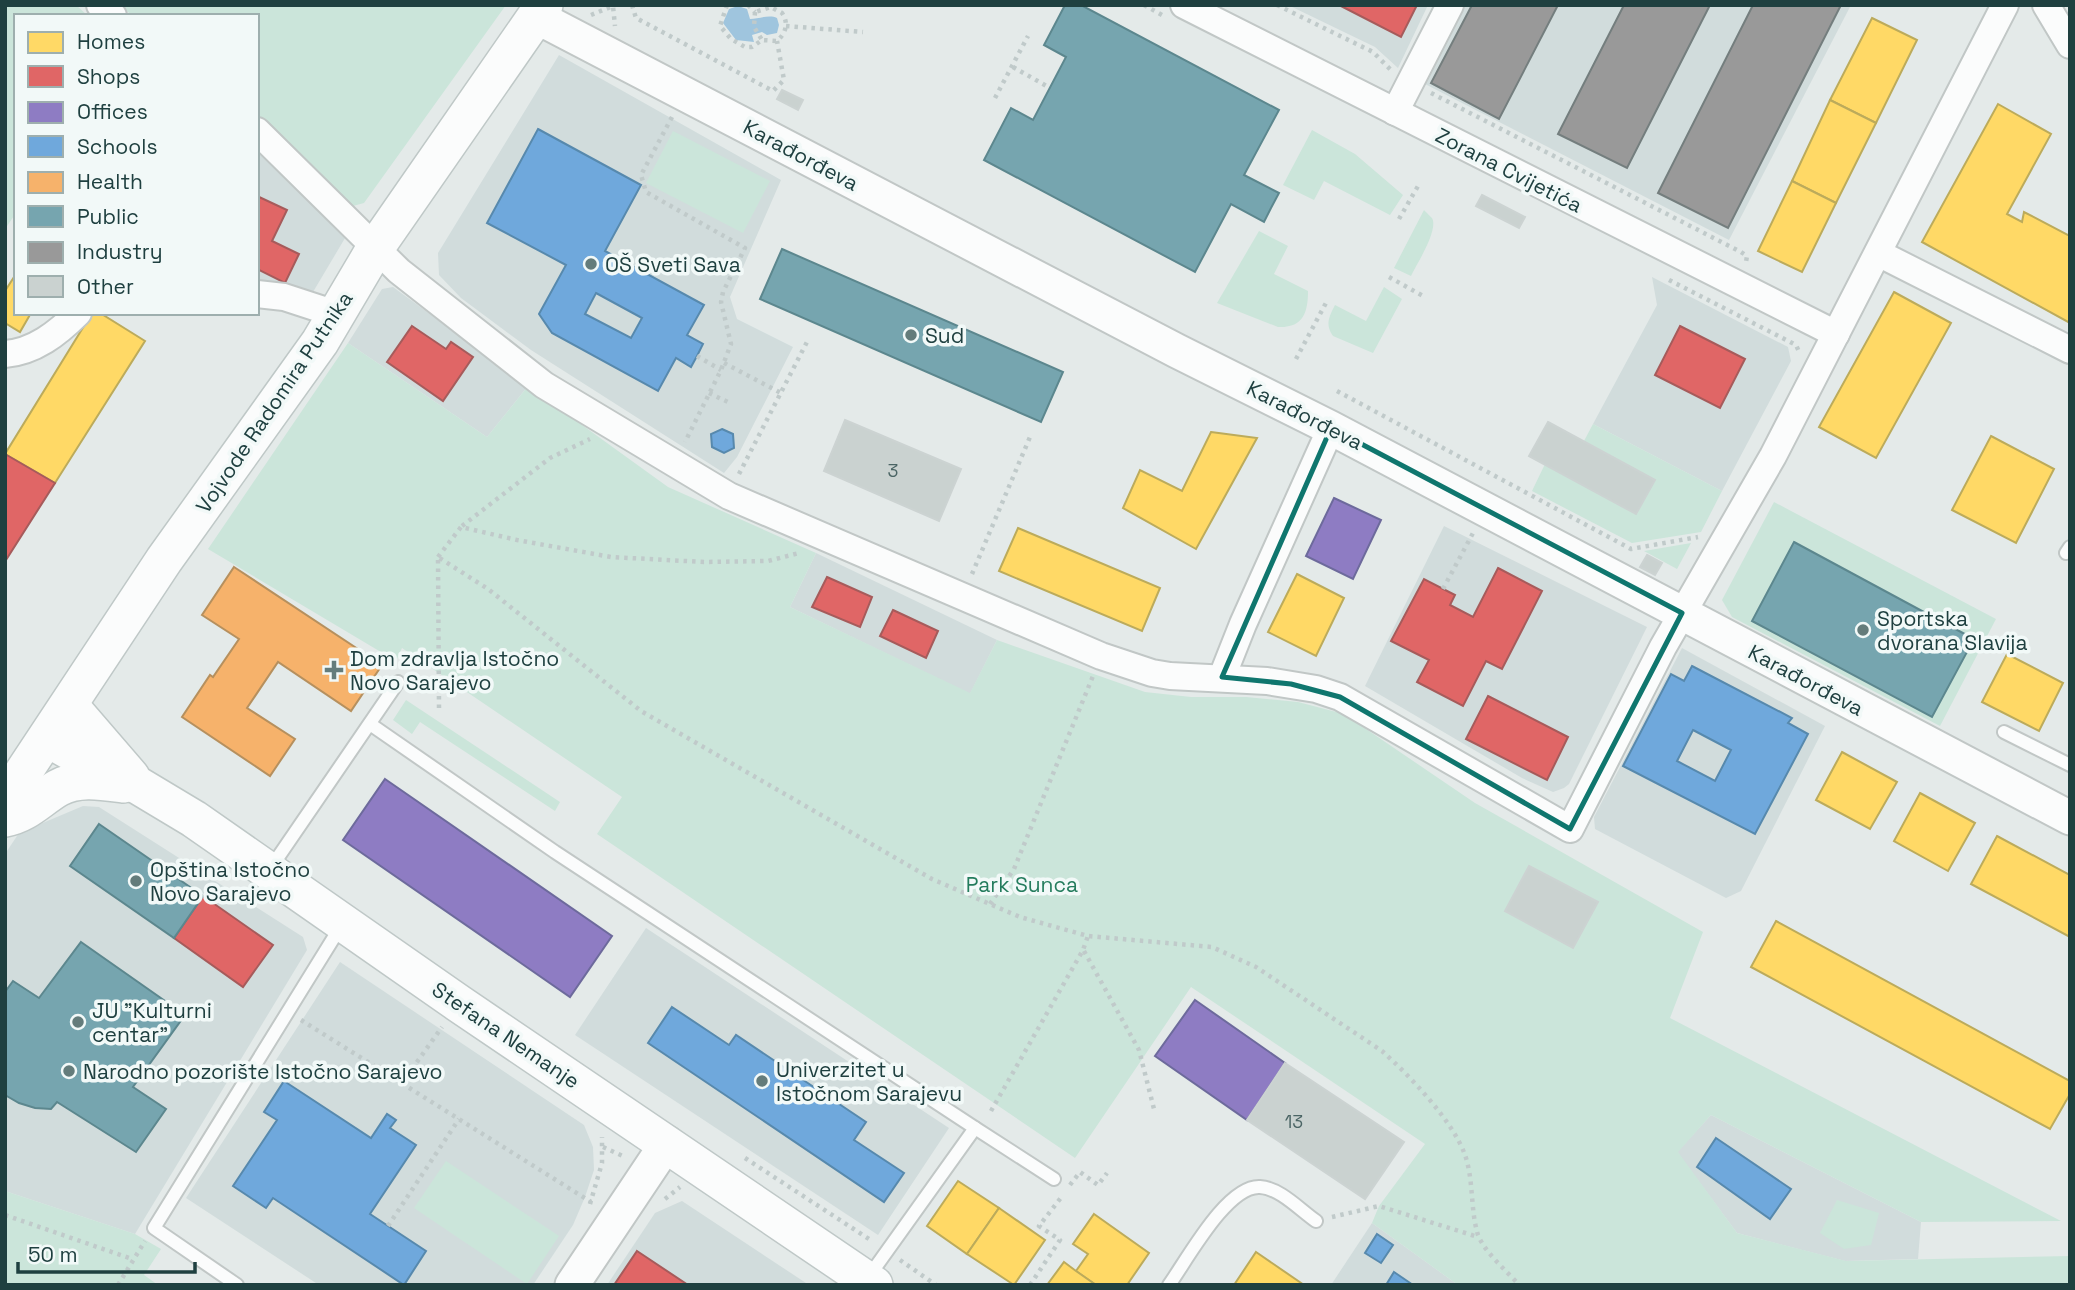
<svg xmlns="http://www.w3.org/2000/svg" width="2075" height="1290" viewBox="0 0 2075 1290" font-family="'Space Grotesk',sans-serif">
	<style>
		.built { fill: #d1dcdc }
		.green { fill: #cbe5da }
		.water { fill: #9fc5de }
		.homes { fill: #ffd966; stroke: #bcab5b; stroke-width: 2 }
		.shops { fill: #e06666; stroke: #a65b5b; stroke-width: 2 }
		.offices { fill: #8e7cc3; stroke: #6d6a9c; stroke-width: 2 }
		.schools { fill: #6fa8dc; stroke: #5789ad; stroke-width: 2; fill-rule: evenodd }
		.health { fill: #f6b26b; stroke: #b6905e; stroke-width: 2 }
		.public { fill: #76a5af; stroke: #5c878e; stroke-width: 2 }
		.industry { fill: #999; stroke: #747e7e; stroke-width: 2 }
		.building { fill: #cad2d0; stroke: #ccd3d2; stroke-width: 2 }
		.lines { fill: none; stroke-linecap: round; stroke-linejoin: round }
		.service-casing { stroke: #c1c7c6; stroke-width: 16 }
		.minor-casing { stroke: #c1c7c6; stroke-width: 30 }
		.tertiary-casing { stroke: #c1c7c6; stroke-width: 37 }
		.secondary-casing { stroke: #bfc8c7; stroke-width: 40 }
		.path { stroke: #c0caca; stroke-width: 4.5; stroke-dasharray: 3.5 5; stroke-linecap: butt }
		.service { stroke: #fbfcfc; stroke-width: 12 }
		.minor { stroke: #fbfcfc; stroke-width: 26 }
		.tertiary { stroke: #fbfcfc; stroke-width: 33 }
		.secondary { stroke: #fbfcfc; stroke-width: 37 }
		.marked { fill: none; stroke: #0f766e; stroke-width: 5; stroke-linejoin: round }
		.poi-dot { fill: #647c7b; stroke: #f2f9f8; stroke-width: 2.5 }
		.labels { text-anchor: middle; dominant-baseline: central; stroke-width: 7; stroke-linejoin: round; paint-order: stroke }
		.number-label { font-size: 18px; fill: #4b6565 }
		.street-label { font-size: 21px; fill: #1f4040; stroke: #f2f9f8 }
		.poi-label { font-size: 21px; fill: #1f4040; stroke: #f2f9f8; text-anchor: start }
		.park-label { font-size: 21px; fill: #247c5d; stroke: #f2f9f8 }
	</style>
	<rect width="100%" height="100%" fill="#e4eae9"/>
	<g class="built">
		<path d="M1288 5H1428L1398 68 1375 47Z"/>
		<path d="M1464 5H1851L1729 240 1423 83Z"/>
		<path d="M559 55 781 180 730 297 737 319 793 347 737 457 724 473 531 350 461 298 439 275 438 253Z"/>
		<path d="M257 147 348 233 313 292 257 282Z"/>
		<path d="M1652 277 1788 347 1791 361 1722 491 1593 424 1657 305Z"/>
		<path d="M393 287 528 386 487 437 348 343 382 289Z"/>
		<path d="M1444 526 1647 627 1569 784 1564 788 1553 792 1522 778 1365 686Z"/>
		<path d="M816 553 997 640 970 694 790 607Z"/>
		<path d="M1682 648 1825 726 1741 891 1726 898 1595 829 1594 817Z"/>
		<path d="M83 806 99 807 303 937 307 950 135 1234 5 1191V854L19 833Z"/>
		<path d="M646 928 949 1128 878 1235 575 1035Z"/>
		<path d="M340 962 584 1125 593 1147 594 1170 585 1197 573 1225 533 1285H319L186 1198Z"/>
		<path d="M1711 1115 1921 1222 1918 1259 1845 1261 1737 1233 1677 1152Z"/>
		<path d="M682 1201 809 1285H607L655 1213Z"/>
		<path d="M1372 1223 1458 1285H1331Z"/>
	</g>
	<g class="green">
		<path d="M5 5H76L88 16H16V213L5 229Z"/>
		<path d="M119 5H506L364 203 353 206 257 118V16H133Z"/>
		<path d="M1312 130 1355 154 1403 195 1390 215 1324 181 1314 200 1283 185Z"/>
		<path d="M673 131 770 181 743 233 646 183Z"/>
		<path d="M1424 210C1425 211 1432 218 1432 218 1439 230 1416 265 1411 276L1394 268Z"/>
		<path d="M1259 231 1288 246 1274 274 1308 291C1308 313 1303 328 1278 327L1217 303Z"/>
		<path d="M1384 287 1402 299 1373 353 1333 336C1325 324 1329 317 1335 305L1366 321Z"/>
		<path d="M348 343 487 437 528 386 668 487 816 553 790 607 970 693 997 640 1145 692 1191 697H1246L1298 702 1344 714 1475 803 1703 932 1670 1018 2061 1221 1921 1222 1711 1115 1678 1152 1737 1233 1846 1261 2070 1256V1285H1458L1372 1223 1379 1206 1425 1144 1191 987 1075 1158 597 834 622 797 402 648 396 661 208 549Z"/>
		<path d="M1593 424 1722 491 1701 532 1632 543 1532 491 1545 464 1637 513 1655 480 1584 441Z"/>
		<path d="M1774 502 1996 619 1940 726 1732 617 1722 600Z"/>
		<path d="M1691 543 1677 569 1644 551Z"/>
		<path d="M406 700 560 802 555 811 420 722 412 734 393 720Z"/>
		<path d="M446 1161 559 1236 527 1284 414 1208Z"/>
		<path d="M5 1191 135 1234 161 1249 144 1275 158 1285H5Z"/>
		<path d="M1837 1200 1879 1213 1871 1245 1844 1249 1820 1233Z"/>
	</g>
	<path class="water" d="M738 6 747 9 750 19C759 19 769 14 777 18L779 25 777 33 767 35 762 32 752 35 754 42 736 40 723 23 729 9Z"/>
	<g class="homes">
		<path d="M1872 18 1917 40 1876 123 1830 100Z"/>
		<path d="M1830 100 1876 123 1836 203 1792 181Z"/>
		<path d="M1998 104 2051 134 2007 214 2022 222 2024 212 2070 236V323L1922 242Z"/>
		<path d="M1792 181 1836 203 1802 272 1758 251Z"/>
		<path d="M16 274V313H31L20 332 5 323V291Z"/>
		<path d="M1894 292 1951 323 1876 458 1819 427Z"/>
		<path d="M92 313H100L145 341 55 483 5 454Z"/>
		<path d="M1211 432 1257 438 1196 549 1123 508 1140 470 1182 491Z"/>
		<path d="M1991 436 2054 469 2016 543 1952 510Z"/>
		<path d="M1018 528 1160 588 1142 631 999 571Z"/>
		<path d="M1297 574 1344 598 1316 656 1268 632Z"/>
		<path d="M2007 654 2063 683 2039 731 1982 702Z"/>
		<path d="M1842 752 1897 782 1870 829 1816 800Z"/>
		<path d="M1920 793 1975 823 1948 871 1894 841Z"/>
		<path d="M1997 836 2070 875V937L1971 884Z"/>
		<path d="M1776 921 2070 1081V1094L2050 1129 1751 967Z"/>
		<path d="M958 1181 999 1208 967 1254 927 1226Z"/>
		<path d="M999 1208 1045 1240 1014 1285 967 1254Z"/>
		<path d="M1094 1214 1149 1253 1127 1285H1096L1076 1271 1088 1254 1073 1244Z"/>
		<path d="M1256 1252 1304 1285H1234Z"/>
		<path d="M1064 1262 1076 1271 1096 1285H1047Z"/>
	</g>
	<g class="shops">
		<path d="M1339 5H1417L1401 37Z"/>
		<path d="M257 196 287 210 272 241 299 254 285 283 257 269Z"/>
		<path d="M412 326 446 349 451 342 473 357 443 401 387 362Z"/>
		<path d="M1680 326 1745 359 1720 408 1655 375Z"/>
		<path d="M5 454 55 483 6 560H5Z"/>
		<path d="M1498 568 1542 591 1502 669 1486 661 1463 706 1417 682 1429 660 1391 641 1424 579 1455 595 1450 605 1473 617Z"/>
		<path d="M827 577 872 597 860 627 812 607Z"/>
		<path d="M893 610 938 631 926 658 880 636Z"/>
		<path d="M1488 696 1568 737 1547 780 1466 739Z"/>
		<path d="M203 896 273 945 243 987 174 938Z"/>
		<path d="M637 1251 688 1285H614Z"/>
	</g>
	<g class="offices">
		<path d="M1334 498 1381 520 1353 579 1306 556Z"/>
		<path d="M385 779 612 936 570 997 343 840Z"/>
		<path d="M1195 1000 1285 1063 1247 1120 1155 1056Z"/>
	</g>
	<g class="schools">
		<path d="M538 129 641 185 605 251 704 305 687 335 703 344 697 356 691 367 676 358 658 391 552 333 539 314 566 265 487 223ZM596 293 642 318 631 338 585 314Z"/>
		<path d="M722 429 733 434 734 448 724 453 712 447 711 434Z"/>
		<path d="M1692 666 1792 718 1788 723 1808 734 1755 834 1623 766 1671 674 1684 681ZM1693 730 1731 750 1715 781 1677 761Z"/>
		<path d="M672 1007 729 1045 736 1035 866 1122 854 1140 904 1173 884 1202 648 1043Z"/>
		<path d="M284 1081 371 1138 387 1114 396 1120 390 1128 416 1145 370 1214 426 1251 404 1285 273 1198 266 1208 233 1186 277 1120 264 1112Z"/>
		<path d="M1716 1138 1791 1189 1770 1219 1697 1167Z"/>
		<path d="M1377 1234 1393 1245 1381 1263 1365 1253Z"/>
		<path d="M1394 1272 1413 1285H1386Z"/>
	</g>
	<path class="health" d="M234 567 382 665 351 711 278 662 247 708 295 739 270 776 182 717 210 675 213 677 239 639 202 615Z"/>
	<g class="public">
		<path d="M1065 5H1081L1279 110 1244 175 1279 193 1271 208 1264 222 1231 204 1195 272 984 160 1011 108 1033 120 1066 57 1044 45Z"/>
		<path d="M782 249 1063 372 1041 422 760 299Z"/>
		<path d="M1794 542 1974 639 1932 717 1752 621Z"/>
		<path d="M99 824 203 896 174 938 70 866Z"/>
		<path d="M81 942 185 1015 133 1087 166 1109 136 1152 57 1102 51 1109 35 1108 19 1103 5 1095V992L13 981 39 998Z"/>
	</g>
	<g class="industry">
		<path d="M1472 5H1558L1499 119 1431 83Z"/>
		<path d="M1624 5H1710L1627 168 1558 134Z"/>
		<path d="M1753 5H1841L1728 228 1658 193Z"/>
	</g>
	<g class="building">
		<path d="M782 90 803 100 798 110 777 99Z"/>
		<path d="M1482 195 1525 217 1519 228 1476 206Z"/>
		<path d="M845 420 961 469 939 521 824 471Z"/>
		<path d="M1548 422 1655 480 1636 514 1529 456Z"/>
		<path d="M1647 555 1662 563 1655 575 1640 567Z"/>
		<path d="M1529 866 1598 902 1573 948 1505 911Z"/>
		<path d="M1285 1063 1404 1142 1365 1199 1247 1120Z"/>
	</g>
	<g class="lines">
		<defs>
			<g id="service">
				<path d="M2066 553 2070 547"/>
				<path d="M370 724 555 852 975 1128 867 1279"/>
				<path d="M2004 732 2070 765"/>
				<path d="M270 869 398 682"/>
				<path d="M975 1128 1054 1179"/>
				<path d="M237 1285 154 1228 341 926"/>
				<path d="M1169 1285C1187 1260 1227 1185 1260 1187 1280 1188 1300 1210 1316 1221"/>
			</g>
			<g id="minor">
				<path d="M100 5 113 16"/>
				<path d="M1184 5 1836 334"/>
				<path d="M2046 5 2070 45"/>
				<path d="M1395 112 1450 5"/>
				<path d="M257 131 399 271 544 385 729 496 1101 656 1152 673 1170 676 1267 681 1316 689 1340 697 1570 829 1663 647 1773 456 2005 5"/>
				<path d="M1878 253 2070 350"/>
				<path d="M257 294 284 297 336 314"/>
				<path d="M5 354C34 352 58 333 78 313"/>
				<path d="M1222 677 1243 624 1331 428"/>
			</g>
			<g id="tertiary">
				<path d="M537 17 1177 351 1331 428 2070 818"/>
				<path d="M572 1285 667 1143"/>
			</g>
			<g id="secondary">
				<path d="M69 705 131 777"/>
				<path d="M47 738 100 768 139 786 194 819 458 1003 874 1285"/>
				<path d="M5 800 164 560 320 342 376 247 544 5"/>
				<path d="M5 818C27 814 39 799 58 788 78 777 101 781 123 784"/>
			</g>
		</defs>
		<use href="#service" class="service-casing"/>
		<use href="#minor" class="minor-casing"/>
		<use href="#tertiary" class="tertiary-casing"/>
		<use href="#secondary" class="secondary-casing"/>
		<g class="path">
			<path d="M632 5 636 18 773 91 784 80 777 41"/>
			<path d="M727 5 720 26 731 39 745 47H752L762 40 777 41C786 33 789 23 782 13L771 7 755 12"/>
			<path d="M748 5 755 12"/>
			<path d="M1144 5 1162 15"/>
			<path d="M1277 5 1373 52 1391 70"/>
			<path d="M755 12 754 27 762 40"/>
			<path d="M591 15 613 6 615 26"/>
			<path d="M786 26 863 32"/>
			<path d="M1013 67 1050 88"/>
			<path d="M1431 93 1741 252 1747 256 1746 262"/>
			<path d="M995 98 1028 36"/>
			<path d="M672 117 641 175 646 192 745 248 723 292 721 302 731 344 721 370 685 442"/>
			<path d="M1399 219 1418 186"/>
			<path d="M1389 277 1423 296"/>
			<path d="M1669 280 1796 345 1800 354"/>
			<path d="M697 356 721 370"/>
			<path d="M1296 359 1327 301"/>
			<path d="M724 363 781 393"/>
			<path d="M1337 391 1631 549 1698 537"/>
			<path d="M709 393 732 404"/>
			<path d="M739 474 809 338"/>
			<path d="M462 526 550 458 590 439"/>
			<path d="M438 557 461 527 517 540 611 557 704 562 768 561 799 553"/>
			<path d="M972 574 1030 437"/>
			<path d="M1443 589 1473 533"/>
			<path d="M439 708 438 557 488 589 641 711 932 879 1020 917 1088 936 1212 947 1256 967 1382 1051C1409 1075 1453 1121 1465 1155 1474 1181 1470 1209 1478 1235 1485 1253 1506 1270 1519 1285"/>
			<path d="M990 904 1014 869 1093 676"/>
			<path d="M1084 951 1139 1050 1154 1109"/>
			<path d="M301 1020 591 1202"/>
			<path d="M402 1083 442 1027"/>
			<path d="M991 1111 1083 950 1088 936"/>
			<path d="M603 1147 625 1157"/>
			<path d="M745 1158 872 1241"/>
			<path d="M1070 1185 1080 1172 1098 1185 1107 1173"/>
			<path d="M665 1199 680 1187"/>
			<path d="M590 1204 602 1163V1137"/>
			<path d="M5 1215 132 1259"/>
			<path d="M1332 1217 1379 1206 1478 1237"/>
			<path d="M388 1226 459 1119"/>
			<path d="M900 1260 936 1285"/>
			<path d="M118 1285 145 1241"/>
			<path d="M1030 1285 1060 1240 1039 1226 1063 1195"/>
		</g>
		<use href="#service" class="service"/>
		<use href="#minor" class="minor"/>
		<use href="#tertiary" class="tertiary"/>
		<use href="#secondary" class="secondary"/>
	</g>
	<path class="marked" d="M1331 428 1682 613 1570 829 1340 697 1291 684 1222 677Z"/>
	<g class="poi-dot">
		<circle cx="591" cy="264" r="7"/>
		<circle cx="911" cy="335" r="7"/>
		<circle cx="1863" cy="630" r="7"/>
		<path d="M330.5 659.5h7v7h7v7h-7v7h-7v-7h-7v-7h7z"/>
		<circle cx="136" cy="881" r="7"/>
		<circle cx="78" cy="1022" r="7"/>
		<circle cx="69" cy="1071" r="7"/>
		<circle cx="762" cy="1081" r="7"/>
	</g>
	<g class="labels">
		<g class="number-label">
			<text x="893" y="470">3</text>
			<text x="1294" y="1121">13</text>
		</g>
		<g class="street-label">
			<text transform="translate(801 155) rotate(28)">Karađorđeva</text>
			<text transform="translate(1509 170) rotate(27)">Zorana Cvijetića</text>
			<text transform="translate(274 402) rotate(-56)">Vojvode Radomira Putnika</text>
			<text transform="translate(1305 415) rotate(27)">Karađorđeva</text>
			<text transform="translate(1806 680) rotate(28)">Karađorđeva</text>
			<text transform="translate(506 1035) rotate(34)">Stefana Nemanje</text>
		</g>
		<g class="poi-label">
			<text x="605" y="264">OŠ Sveti Sava</text>
			<text x="925" y="335">Sud</text>
			<text x="1877" y="618">Sportska<tspan x="1877" dy="24">dvorana Slavija</tspan></text>
			<text x="350" y="658">Dom zdravlja Istočno<tspan x="350" dy="24">Novo Sarajevo</tspan></text>
			<text x="150" y="869">Opština Istočno<tspan x="150" dy="24">Novo Sarajevo</tspan></text>
			<text x="92" y="1010">JU "Kulturni<tspan x="92" dy="24">centar"</tspan></text>
			<text x="776" y="1069">Univerzitet u<tspan x="776" dy="24">Istočnom Sarajevu</tspan></text>
			<text x="83" y="1071">Narodno pozorište Istočno Sarajevo</text>
		</g>
		<g class="park-label">
			<text x="1022" y="884">Park Sunca</text>
		</g>
	</g>
	<rect width="2075" height="1290" fill="none" stroke="#1f4040" stroke-width="14"/>
	<rect x="14" y="14" width="245" height="301" fill="#f2f9f8" stroke="#9eafae" stroke-width="2"/>
	<rect x="28" y="32" width="35" height="21" fill="#ffd966" stroke="#9eafae" stroke-width="2"/>
	<text x="77" y="49" font-size="21" fill="#1f4040">Homes</text>
	<rect x="28" y="66" width="35" height="21" fill="#e06666" stroke="#9eafae" stroke-width="2"/>
	<text x="77" y="84" font-size="21" fill="#1f4040">Shops</text>
	<rect x="28" y="102" width="35" height="21" fill="#8e7cc3" stroke="#9eafae" stroke-width="2"/>
	<text x="77" y="119" font-size="21" fill="#1f4040">Offices</text>
	<rect x="28" y="136" width="35" height="21" fill="#6fa8dc" stroke="#9eafae" stroke-width="2"/>
	<text x="77" y="154" font-size="21" fill="#1f4040">Schools</text>
	<rect x="28" y="172" width="35" height="21" fill="#f6b26b" stroke="#9eafae" stroke-width="2"/>
	<text x="77" y="189" font-size="21" fill="#1f4040">Health</text>
	<rect x="28" y="206" width="35" height="21" fill="#76a5af" stroke="#9eafae" stroke-width="2"/>
	<text x="77" y="224" font-size="21" fill="#1f4040">Public</text>
	<rect x="28" y="242" width="35" height="21" fill="#999999" stroke="#9eafae" stroke-width="2"/>
	<text x="77" y="259" font-size="21" fill="#1f4040">Industry</text>
	<rect x="28" y="276" width="35" height="21" fill="#cad2d0" stroke="#9eafae" stroke-width="2"/>
	<text x="77" y="294" font-size="21" fill="#1f4040">Other</text>
	<path d="M18 1262v10h177v-10" fill="none" stroke="#1f4040" stroke-width="3.5"/>
	<text x="28" y="1262" font-size="21" fill="#1f4040" stroke="#f2f9f8" stroke-width="5" paint-order="stroke">50 m</text>
</svg>
